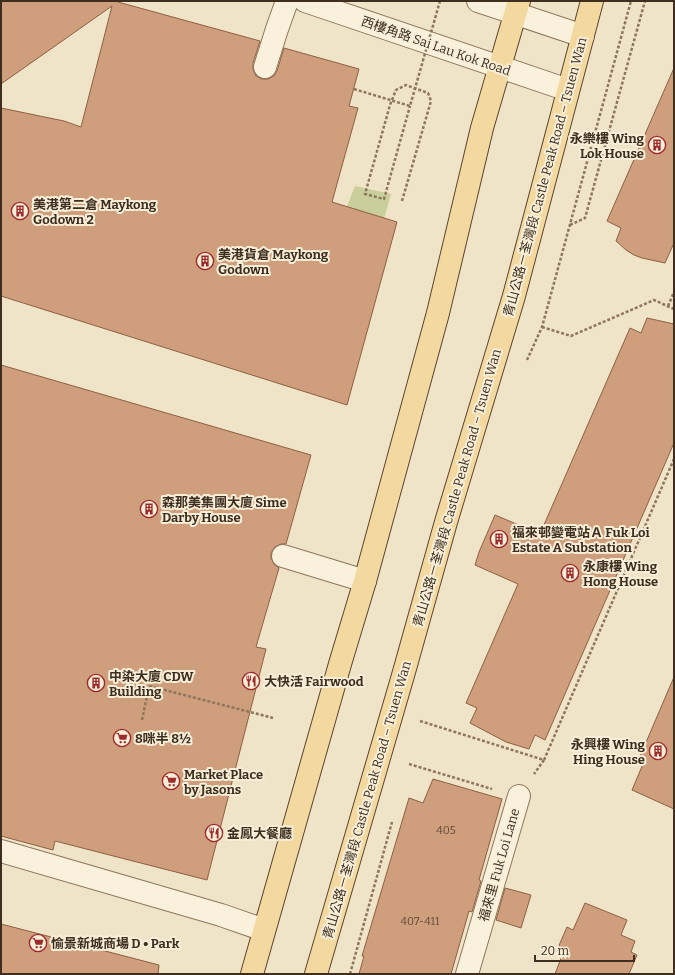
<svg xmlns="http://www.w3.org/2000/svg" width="675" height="975" viewBox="0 0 675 975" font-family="Bitter,'Noto Sans TC',serif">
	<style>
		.green { fill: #c9cf9b }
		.building { fill: #cf9f7d; stroke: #8d5f41 }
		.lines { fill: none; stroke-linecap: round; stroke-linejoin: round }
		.minor-casing { stroke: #8d765c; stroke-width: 24 }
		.major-casing { stroke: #5b4430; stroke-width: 24 }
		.path { stroke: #8d765c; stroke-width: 2.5; stroke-dasharray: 3 2; stroke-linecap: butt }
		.minor { stroke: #faf1dc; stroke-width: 22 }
		.major { stroke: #f3d9a0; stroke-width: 22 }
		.path-bridge { stroke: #8d765c; stroke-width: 2.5; stroke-dasharray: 3 2; stroke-linecap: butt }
		.labels { text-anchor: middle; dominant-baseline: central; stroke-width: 4; stroke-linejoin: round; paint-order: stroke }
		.number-label { font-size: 11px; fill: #624a37 }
		.street-label { font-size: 13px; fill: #3d2e20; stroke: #f7eed8 }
		.poi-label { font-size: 13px; font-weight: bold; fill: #3d2e20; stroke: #f7eed8; text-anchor: start }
	</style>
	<rect width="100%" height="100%" fill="#f0e4c8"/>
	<path class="green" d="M355 186 391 194 375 251 322 269Z"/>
	<g class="building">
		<path d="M1 1H119L118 2 260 41 253 63V69L256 76 262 79H268L274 76 277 71 284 48 359 69 349 106 358 108 332 202 397 222 347 405 1 296V108L64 121 81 127 112 6 1 84Z"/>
		<path d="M674 68V243L665 263 642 258 634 255 626 250 616 241 621 228 607 221Z"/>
		<path d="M647 318 674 324V443L545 740 535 735 529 749 506 742 470 723 477 708 466 703 518 584 475 565 479 552 495 515 540 534 630 328 641 333Z"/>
		<path d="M1 365 311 455 286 544H281L275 547 271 553V558L274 564 279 568 256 647 266 649 207 880 55 841 53 850 1 836Z"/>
		<path d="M674 677V809L632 790 643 764 638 761Z"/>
		<path d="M433 779 502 799 479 880 481 881 472 912 469 911 451 974H359L364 956H362L409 798 423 803Z"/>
		<path d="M505 888 531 895 521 928 496 920Z"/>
		<path d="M585 903 627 920 621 935 635 941 631 952 637 955 629 974H555L563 953 557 950 567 927 573 930Z"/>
		<path d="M1 924 159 965 158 974H1Z"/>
	</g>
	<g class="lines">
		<defs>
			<g id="minor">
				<path d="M305 1 568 90"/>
				<path d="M478 1 583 36"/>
				<path d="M265 67 277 29 287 1"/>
				<path d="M283 556 365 581"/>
				<path d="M1 851 221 915 264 930"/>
				<path d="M467 974 519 796"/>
			</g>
			<g id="major">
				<path d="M252 974 340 664 365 581 438 313 482 128 519 1"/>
				<path d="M316 974 404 672 446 522 514 296 592 1"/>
			</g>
		</defs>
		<use href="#minor" class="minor-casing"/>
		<use href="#major" class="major-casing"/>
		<g class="path">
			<path d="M402 201 431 101 428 93 406 85 396 90 390 105 365 194 384 199 410 106"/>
			<path d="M570 225 585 218 645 1"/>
			<path d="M668 306 674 292"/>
			<path d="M542 327 571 336 654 300 674 309"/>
			<path d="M527 360 542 327 631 1H629"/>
			<path d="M142 720 149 686 273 718"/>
			<path d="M420 721 544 760 534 774"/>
			<path d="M544 760 674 459"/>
			<path d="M409 764 492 789"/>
			<path d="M350 974 392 822"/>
		</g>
		<use href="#minor" class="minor"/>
		<use href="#major" class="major"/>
		<path class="path-bridge" d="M354 89 410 106 440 1"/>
	</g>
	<defs>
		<symbol id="building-ring" viewBox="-11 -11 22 22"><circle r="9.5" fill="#f7eed8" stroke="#9e2a2b" stroke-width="1.5"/><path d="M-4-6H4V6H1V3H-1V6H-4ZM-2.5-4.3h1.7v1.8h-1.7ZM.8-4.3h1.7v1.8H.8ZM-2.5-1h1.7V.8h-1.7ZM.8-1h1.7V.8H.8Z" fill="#9e2a2b"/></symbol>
		<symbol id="restaurant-ring" viewBox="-11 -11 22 22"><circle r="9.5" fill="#f7eed8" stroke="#9e2a2b" stroke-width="1.5"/><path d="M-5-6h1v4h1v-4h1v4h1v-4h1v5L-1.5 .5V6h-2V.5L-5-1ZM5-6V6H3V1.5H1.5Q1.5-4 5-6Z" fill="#9e2a2b"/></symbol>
		<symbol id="supermarket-ring" viewBox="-11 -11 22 22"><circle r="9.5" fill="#f7eed8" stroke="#9e2a2b" stroke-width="1.5"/><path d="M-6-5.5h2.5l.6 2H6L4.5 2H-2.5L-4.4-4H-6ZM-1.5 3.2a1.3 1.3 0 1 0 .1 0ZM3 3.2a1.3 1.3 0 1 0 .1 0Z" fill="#9e2a2b"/></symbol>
	</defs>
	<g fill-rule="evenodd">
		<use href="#building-ring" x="647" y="135" width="20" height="20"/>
		<use href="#building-ring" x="10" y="201" width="20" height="20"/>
		<use href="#building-ring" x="195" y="251" width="20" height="20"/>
		<use href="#building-ring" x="139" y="499" width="20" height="20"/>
		<use href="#building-ring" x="489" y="529" width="20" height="20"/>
		<use href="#building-ring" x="560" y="563" width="20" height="20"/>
		<use href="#restaurant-ring" x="241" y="671" width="20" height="20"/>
		<use href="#building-ring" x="86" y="673" width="20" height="20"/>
		<use href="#supermarket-ring" x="112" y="728" width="20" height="20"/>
		<use href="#building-ring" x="648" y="741" width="20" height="20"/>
		<use href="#supermarket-ring" x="161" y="771" width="20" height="20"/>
		<use href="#restaurant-ring" x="204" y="823" width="20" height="20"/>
		<use href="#supermarket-ring" x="28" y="933" width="20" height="20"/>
	</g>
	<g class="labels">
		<g class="number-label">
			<text x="446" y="830">405</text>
			<text x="420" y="921">407-411</text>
		</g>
		<g class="street-label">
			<text transform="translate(436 46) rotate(19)">西樓角路 Sai Lau Kok Road</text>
			<text transform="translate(545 177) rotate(-75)">青山公路－荃灣段 Castle Peak Road – Tsuen Wan</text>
			<text transform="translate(457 488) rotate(-74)">青山公路－荃灣段 Castle Peak Road – Tsuen Wan</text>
			<text transform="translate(367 800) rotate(-74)">青山公路－荃灣段 Castle Peak Road – Tsuen Wan</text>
			<text transform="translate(499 865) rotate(-74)">福來里 Fuk Loi Lane</text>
		</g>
		<g class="poi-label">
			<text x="644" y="138" text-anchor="end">永樂樓 Wing<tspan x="644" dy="15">Lok House</tspan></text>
			<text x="33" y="204">美港第二倉 Maykong<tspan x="33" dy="15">Godown 2</tspan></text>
			<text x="218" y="254">美港貨倉 Maykong<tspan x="218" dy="15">Godown</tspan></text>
			<text x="162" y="502">森那美集團大廈 Sime<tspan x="162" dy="15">Darby House</tspan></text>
			<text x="512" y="532">福來邨變電站Ａ Fuk Loi<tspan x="512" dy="15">Estate A Substation</tspan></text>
			<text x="583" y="566">永康樓 Wing<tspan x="583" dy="15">Hong House</tspan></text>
			<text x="109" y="676">中染大廈 CDW<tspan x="109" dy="15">Building</tspan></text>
			<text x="264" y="681">大快活 Fairwood</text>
			<text x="135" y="738">8咪半 8½</text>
			<text x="645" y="744" text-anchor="end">永興樓 Wing<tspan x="645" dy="15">Hing House</tspan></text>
			<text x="184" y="774">Market Place<tspan x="184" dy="15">by Jasons</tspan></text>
			<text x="227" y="833">金鳳大餐廳</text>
			<text x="51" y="943">愉景新城商場 D • Park</text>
		</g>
	</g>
	<rect width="675" height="975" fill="none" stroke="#3d2e20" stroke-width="4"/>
	<path d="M535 955v6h99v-6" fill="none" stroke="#3d2e20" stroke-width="2"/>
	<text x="541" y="955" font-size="12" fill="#3d2e20" stroke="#f7eed8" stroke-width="3" paint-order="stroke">20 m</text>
</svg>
